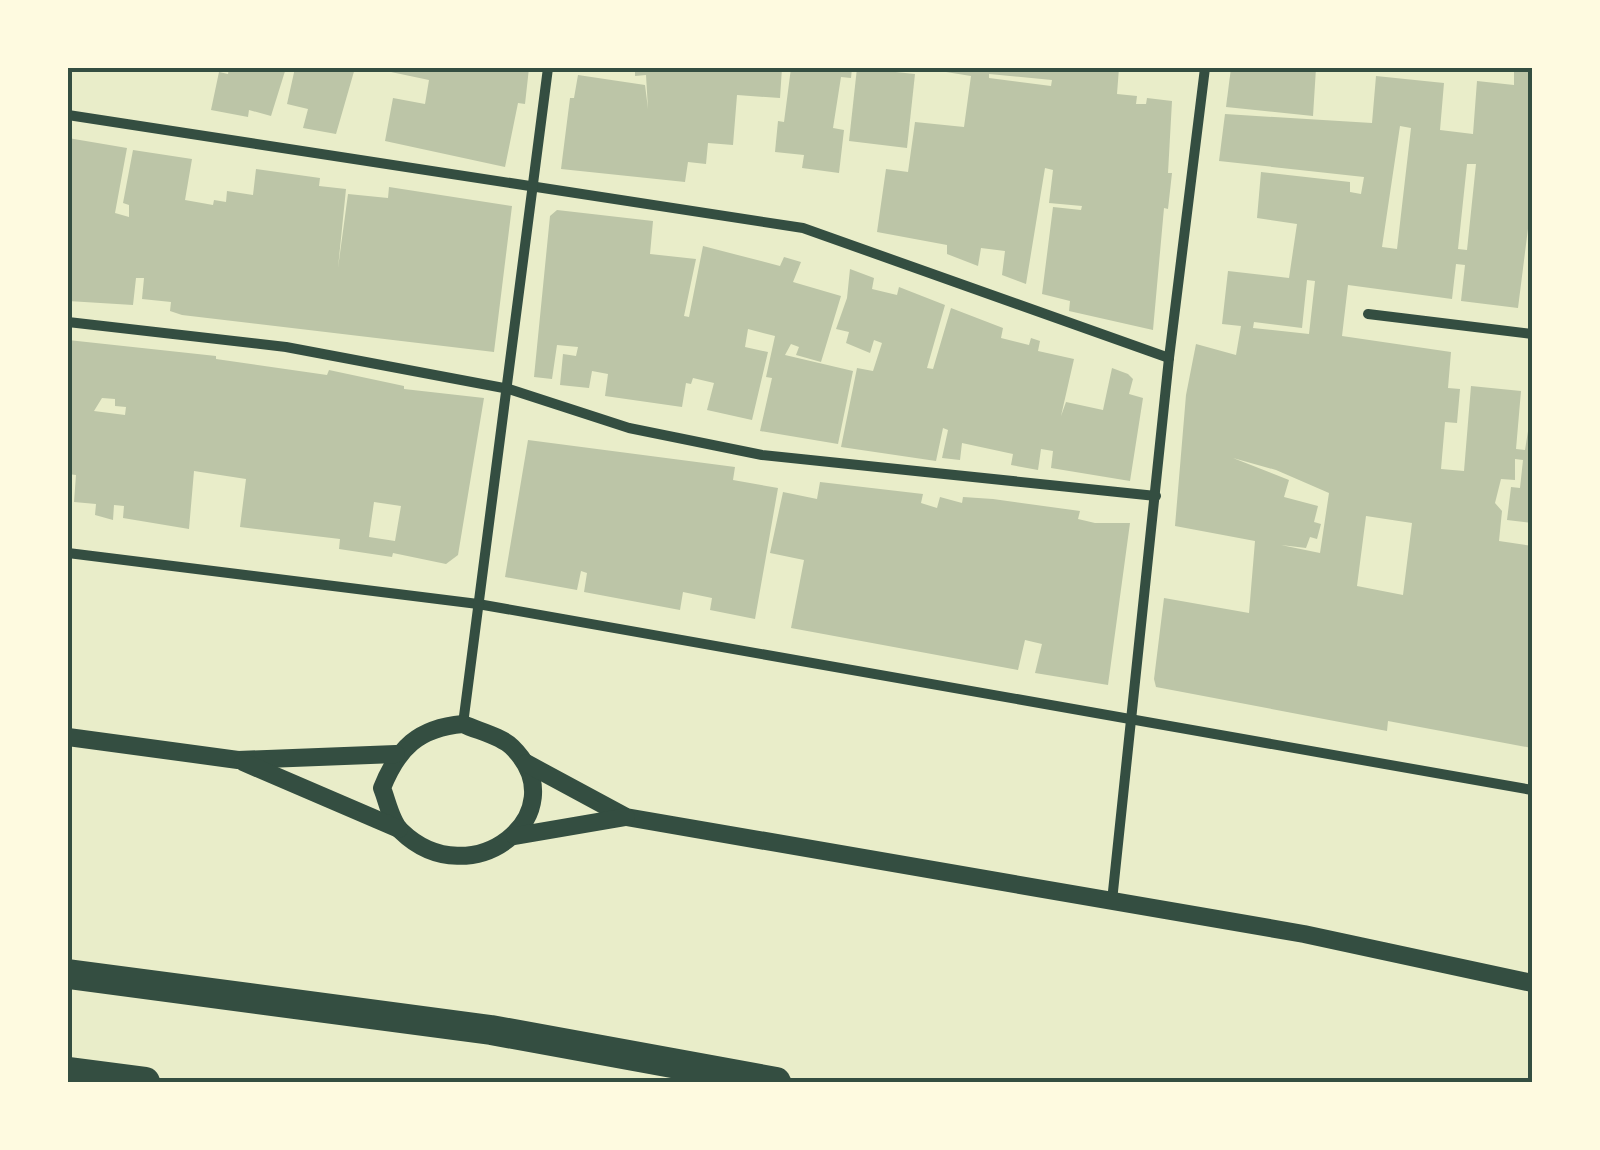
<svg xmlns="http://www.w3.org/2000/svg" width="1600" height="1150" viewBox="0 0 1600 1150" font-family="'Asap Condensed',sans-serif">
	<style>
		.building { fill: #bcc5a7; fill-rule: evenodd }
		.lines { fill: none; stroke-linecap: round; stroke-linejoin: round }
		.minor { stroke: #344e41; stroke-width: 10 }
		.tertiary { stroke: #344e41; stroke-width: 18 }
		.motorway { stroke: #344e41; stroke-width: 30 }
		.neatline { fill: none; stroke: #344e41; stroke-width: 4 }
	</style>
	<rect width="100%" height="100%" fill="#e9edc9"/>
	<g class="building">
		<path d="M229 68H286L271 116 249 110 248 117 211 110 219 72 228 74Z"/>
		<path d="M295 68H355L336 134 303 128 308 109 287 104Z"/>
		<path d="M392 68H529L525 104 518 103 505 167 385 141 393 98 425 104 429 80 391 72Z"/>
		<path d="M635 68H782L780 98 737 95 733 145 708 143 706 164 688 162 685 182 561 169 570 98H574L578 75 645 85 648 109 646 75 635 76Z"/>
		<path d="M791 68H852L851 78 841 77 833 128 844 130 839 173 802 168 804 155 775 152 778 121 784 122Z"/>
		<path d="M857 68 915 74 907 148 849 141Z"/>
		<path d="M921 68H1119L1117 94 1137 96 1136 104H1146L1147 98 1172 101 1168 173H1172L1168 209 1164 208 1153 330 1069 311 1070 301 1042 294 1053 207 1081 210 1082 206 1049 203 1053 170 1045 168 1026 284 1002 275 1005 251 981 248 978 266 947 254V245L877 232 886 169 908 172 915 122 964 127 971 76ZM989 74 1052 80 1051 86 989 78Z"/>
		<path d="M1231 68H1316L1313 116 1226 107Z"/>
		<path d="M1514 68H1532V197L1518 308 1461 301 1465 265 1456 264 1452 299 1348 285 1342 336 1451 352 1448 388 1460 389 1457 423 1445 422 1441 469 1464 471 1471 386 1521 391 1516 449 1525 450 1532 406V523L1507 520 1511 487 1520 488 1523 460 1515 459V480L1501 479 1495 503 1502 511 1499 541 1532 546V748L1388 721 1387 731 1156 687 1154 679 1164 598 1249 613 1255 541 1175 526 1186 395 1196 344 1236 355 1241 326 1222 324 1228 271 1289 278 1297 224 1257 218 1261 172 1350 182V192L1361 194 1364 177 1219 161 1225 114 1372 123 1376 76 1444 83 1440 130 1473 134 1477 81 1514 85ZM1400 126 1411 128 1397 249 1382 247ZM1467 164H1476L1467 250 1458 249ZM1307 280 1315 281 1309 334 1253 328 1254 322 1302 328ZM1233 458 1276 470 1329 493 1320 553 1281 545 1306 548 1310 537 1317 539 1321 524 1314 522 1318 506 1284 497 1289 480ZM1366 516 1412 523 1403 595 1357 586Z"/>
		<path d="M68 138 127 148 115 213 129 217V205L123 203 133 150 192 159 185 200 213 205 214 200 226 202 227 191 253 195 256 169 320 178 319 186 346 189 338 268 348 194 388 198 389 187 512 206 494 352 182 315 170 311 171 302 142 299 144 278H136L133 305 68 301Z"/>
		<path d="M557 210 653 221 650 254 696 259 684 316 689 317 703 246 780 266 784 257 801 262 793 282 841 296 821 362 796 355 799 347 791 344 785 355 853 371 838 444 760 431 772 378 766 377 775 336 748 329 745 347 768 352 752 420 707 410 714 383 693 378 691 384 686 383 682 407 605 396 608 374 592 371 589 388 560 385 563 354 576 356 578 347 557 345 552 379 534 377 550 216Z"/>
		<path d="M850 269 874 278 872 289 897 295 899 287 945 305 927 368 933 369 951 308 1003 328 1001 338 1029 345 1031 338 1040 341 1038 351 1074 359 1061 416 1066 402 1103 410 1112 368 1128 374 1133 379 1129 394 1143 398 1130 481 1051 468 1053 451 1041 449 1038 470 1011 465 1013 454 962 443 960 460 942 458 948 430 943 428 936 461 841 447 857 368 873 371 882 343 874 340 870 353 846 343 849 332 836 329 847 298Z"/>
		<path d="M68 340 216 356V359L327 375 329 370 404 386V389L484 398 458 555 446 564 393 553 392 557 339 549 340 539 240 527 246 479 194 471 189 529 123 518 124 506 114 505 113 520 95 515 96 504 74 502 76 475 68 474ZM102 398 115 399V406L126 407 125 415 94 411ZM374 502 401 506 395 541 369 537Z"/>
		<path d="M528 440 735 467 733 480 778 488 755 619 710 610 712 598 683 592 680 610 584 592 587 573 581 571 577 590 505 577Z"/>
		<path d="M820 482 923 494 921 503 937 508 940 497 962 503 963 497 993 499 1080 511 1078 519 1095 523H1130L1108 685 1035 673 1042 644 1025 640 1018 670 791 628 804 560 770 553 783 492 817 499Z"/>
	</g>
	<g class="lines">
		<g class="minor">
			<path d="M68 115 803 228 1169 358"/>
			<path d="M1368 314 1532 334"/>
			<path d="M68 322 286 347 509 389 629 428 762 455 1156 496"/>
			<path d="M68 553 478 604 1532 790"/>
			<path d="M463 724 548 68"/>
			<path d="M1112 901 1169 358 1205 68"/>
		</g>
		<g class="tertiary">
			<path d="M463 724C478 731 501 736 512 747 579 813 471 899 401 831 391 822 387 800 382 788 398 748 418 728 463 724Z"/>
			<path d="M68 737 238 760 396 754"/>
			<path d="M243 762 399 829"/>
			<path d="M526 763 626 817 1304 934 1532 983"/>
			<path d="M515 836 626 817"/>
		</g>
		<g class="motorway">
			<path d="M68 974 491 1030 776 1082"/>
			<path d="M68 1072 145 1082"/>
		</g>
	</g>
	<rect width="1600" height="1150" fill="none" stroke="#fefae0" stroke-width="140"/>
	<rect x="70" y="70" width="1460" height="1010" class="neatline"/>
</svg>
